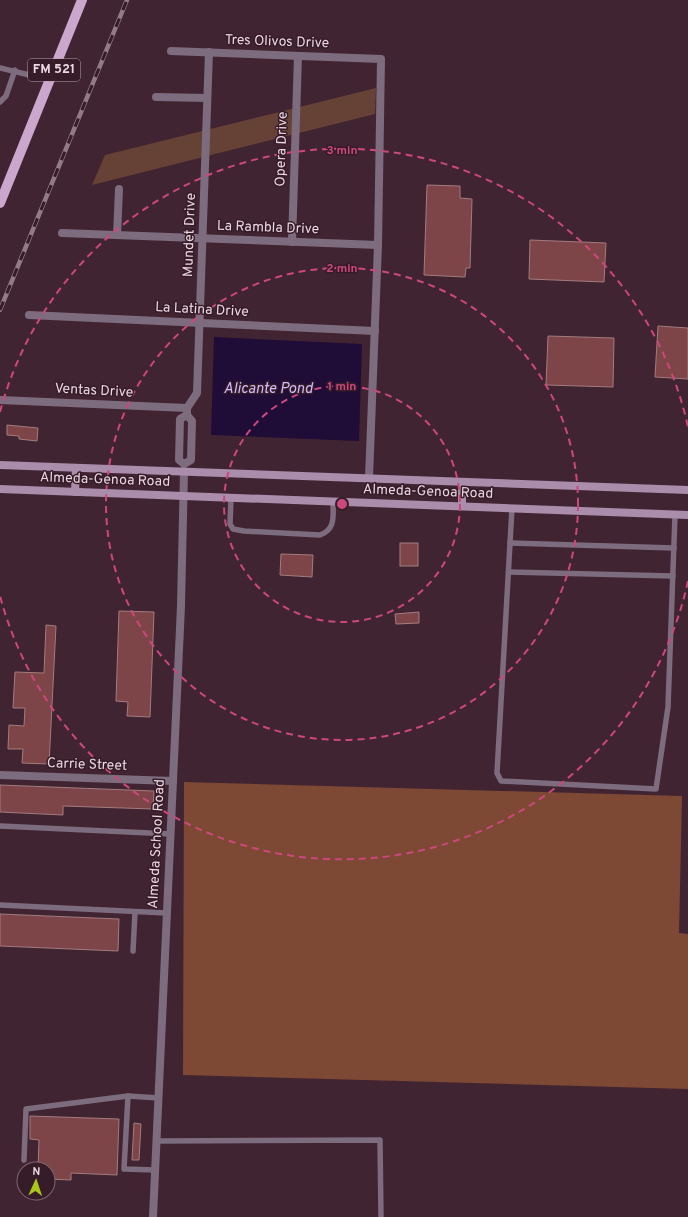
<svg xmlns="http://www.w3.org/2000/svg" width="688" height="1217" viewBox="0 0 688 1217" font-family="Overpass,sans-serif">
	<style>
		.green { fill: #654235 }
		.forest { fill: #7d4834 }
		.water { fill: #1f0d38 }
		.building { fill: #7e4549; stroke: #a27c7e }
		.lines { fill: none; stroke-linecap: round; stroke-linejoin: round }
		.service { stroke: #7d6b7e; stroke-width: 5.5 }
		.minor { stroke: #7d6b7e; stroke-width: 8 }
		.tertiary { stroke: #7d6b7e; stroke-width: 8 }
		.secondary { stroke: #a98dab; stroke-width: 8 }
		.primary { stroke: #cba7cd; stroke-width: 10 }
		.rail-casing { stroke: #937b86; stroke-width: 4.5 }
		.rail { stroke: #361b28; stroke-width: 3; stroke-dasharray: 9; stroke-linecap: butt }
		.ring { fill: none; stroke: #cc487c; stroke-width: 2; stroke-dasharray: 7 5 }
		.labels { text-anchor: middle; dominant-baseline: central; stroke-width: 3; stroke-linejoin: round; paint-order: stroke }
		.shield { fill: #361b28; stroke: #b49fa8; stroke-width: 1 }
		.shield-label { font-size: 13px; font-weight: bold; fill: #ead7df }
		.street-label { font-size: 14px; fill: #ead7df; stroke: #361b28 }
		.water-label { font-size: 15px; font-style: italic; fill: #cfbcfa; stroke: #361b28 }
		.centre { fill: #cc487c; stroke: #361b28; stroke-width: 2 }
		.ring-label { font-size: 12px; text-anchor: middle; font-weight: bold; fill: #cc487c; stroke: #361b28; stroke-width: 3; stroke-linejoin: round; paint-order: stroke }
	</style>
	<rect width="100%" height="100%" fill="#412432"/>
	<path class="green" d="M376 88 375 114 92 185 105 155Z"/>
	<path class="forest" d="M184 782 682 796 679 933 688 934V1089L183 1075Z"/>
	<path class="water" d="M214 337 362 344 359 441 211 435Z"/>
	<g class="building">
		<path d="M427 185 460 186V198L472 199 470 268H466L465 277 424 275Z"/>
		<path d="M530 240 606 243 604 282 529 279Z"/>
		<path d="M658 326 688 328V379L655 377Z"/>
		<path d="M548 336 614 338 613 387 546 385Z"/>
		<path d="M7 425 38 428 37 441 19 439V436L7 435Z"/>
		<rect x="400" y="543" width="18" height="23"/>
		<path d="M281 554 313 555 312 577 280 575Z"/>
		<path d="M119 611 154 612 150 717 127 716 128 702 116 701Z"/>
		<path d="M419 612V623L396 624 395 614Z"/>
		<path d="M46 625 56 626 49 764 22 763 23 749H8L9 725 24 726 25 708H13L15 672 44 673Z"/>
		<path d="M0 785 154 791 153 809 63 806V815L0 812Z"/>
		<path d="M0 914 119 919 118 951 0 946Z"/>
		<path d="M30 1116 119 1119 117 1175 71 1173V1180L48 1179V1169H38L39 1140 30 1139Z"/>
		<path d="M134 1123 141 1124 139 1160H132Z"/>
	</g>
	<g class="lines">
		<g class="service">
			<path d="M0 68 50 80"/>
			<path d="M0 102 6 96 15 70"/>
			<path d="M231 498 230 524 233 529 244 531 320 535C336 529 333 516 333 501"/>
			<path d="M512 508 497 773 501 781 656 789 668 707 675 515"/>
			<path d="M510 543 674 548"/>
			<path d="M509 572 673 576"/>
			<path d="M0 826 171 834"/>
			<path d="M0 905 167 913"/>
			<path d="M133 951 135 912"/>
			<path d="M157 1141 380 1140 381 1217"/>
			<path d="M24 1160 26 1109 128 1096"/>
			<path d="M155 1170 124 1169 128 1096 159 1098"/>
		</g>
		<g class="minor">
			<path d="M171 51 381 59 378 245 369 478"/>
			<path d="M156 97 207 98"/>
			<path d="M62 233 378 245"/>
			<path d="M117 235 119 189"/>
			<path d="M292 242 298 56"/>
			<path d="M29 315 375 331"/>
			<path d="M0 400 187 408"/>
			<path d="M184 464 191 460 192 421 187 415V408L197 393 209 52"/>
			<path d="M184 464 179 460 180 419 187 415"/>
			<path d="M0 775 173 781"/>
		</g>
		<path class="tertiary" d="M153 1217 181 606 184 471"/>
		<g class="secondary">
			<path d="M0 465 688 490"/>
			<path d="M0 489 688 515"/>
			<path d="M75 492 76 468"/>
			<path d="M462 506V482"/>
		</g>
		<path class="primary" d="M0 203 82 0"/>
		<defs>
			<path id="rail" d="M0 310 127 0"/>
		</defs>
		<use href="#rail" class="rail-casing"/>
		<use href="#rail" class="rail"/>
	</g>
	<g class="ring">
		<circle cx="342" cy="504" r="118"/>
		<circle cx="342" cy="504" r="236"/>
		<path d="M688 581A354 354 0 0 1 0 596M0 412A354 354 0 0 1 688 427"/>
	</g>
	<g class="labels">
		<rect class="shield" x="28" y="59" width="52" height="22" rx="3"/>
		<g class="shield-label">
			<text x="54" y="70">FM 521</text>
		</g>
		<g class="street-label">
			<text transform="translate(277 42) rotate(2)">Tres Olivos Drive</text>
			<text transform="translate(282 149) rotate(-88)">Opera Drive</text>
			<text transform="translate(268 228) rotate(2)">La Rambla Drive</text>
			<text transform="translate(190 235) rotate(-88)">Mundet Drive</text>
			<text transform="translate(202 310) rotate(3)">La Latina Drive</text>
			<text transform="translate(94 391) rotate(3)">Ventas Drive</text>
			<text transform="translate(105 480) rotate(2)">Almeda-Genoa Road</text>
			<text transform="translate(428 492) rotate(2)">Almeda-Genoa Road</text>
			<text transform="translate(87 765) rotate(2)">Carrie Street</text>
			<text transform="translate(157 844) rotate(-87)">Almeda School Road</text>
		</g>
		<g class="water-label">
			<text x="268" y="389">Alicante Pond</text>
		</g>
	</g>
	<circle cx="342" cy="504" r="6" class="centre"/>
	<g class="ring-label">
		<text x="342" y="154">3 min</text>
		<text x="342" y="272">2 min</text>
		<text x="342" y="390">1 min</text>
	</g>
	<g transform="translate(36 1181) rotate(3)"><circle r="19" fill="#361b28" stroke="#7e6671"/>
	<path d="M0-3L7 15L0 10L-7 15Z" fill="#aac717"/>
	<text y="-6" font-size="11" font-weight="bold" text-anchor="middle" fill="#ead7df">N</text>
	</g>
</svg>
